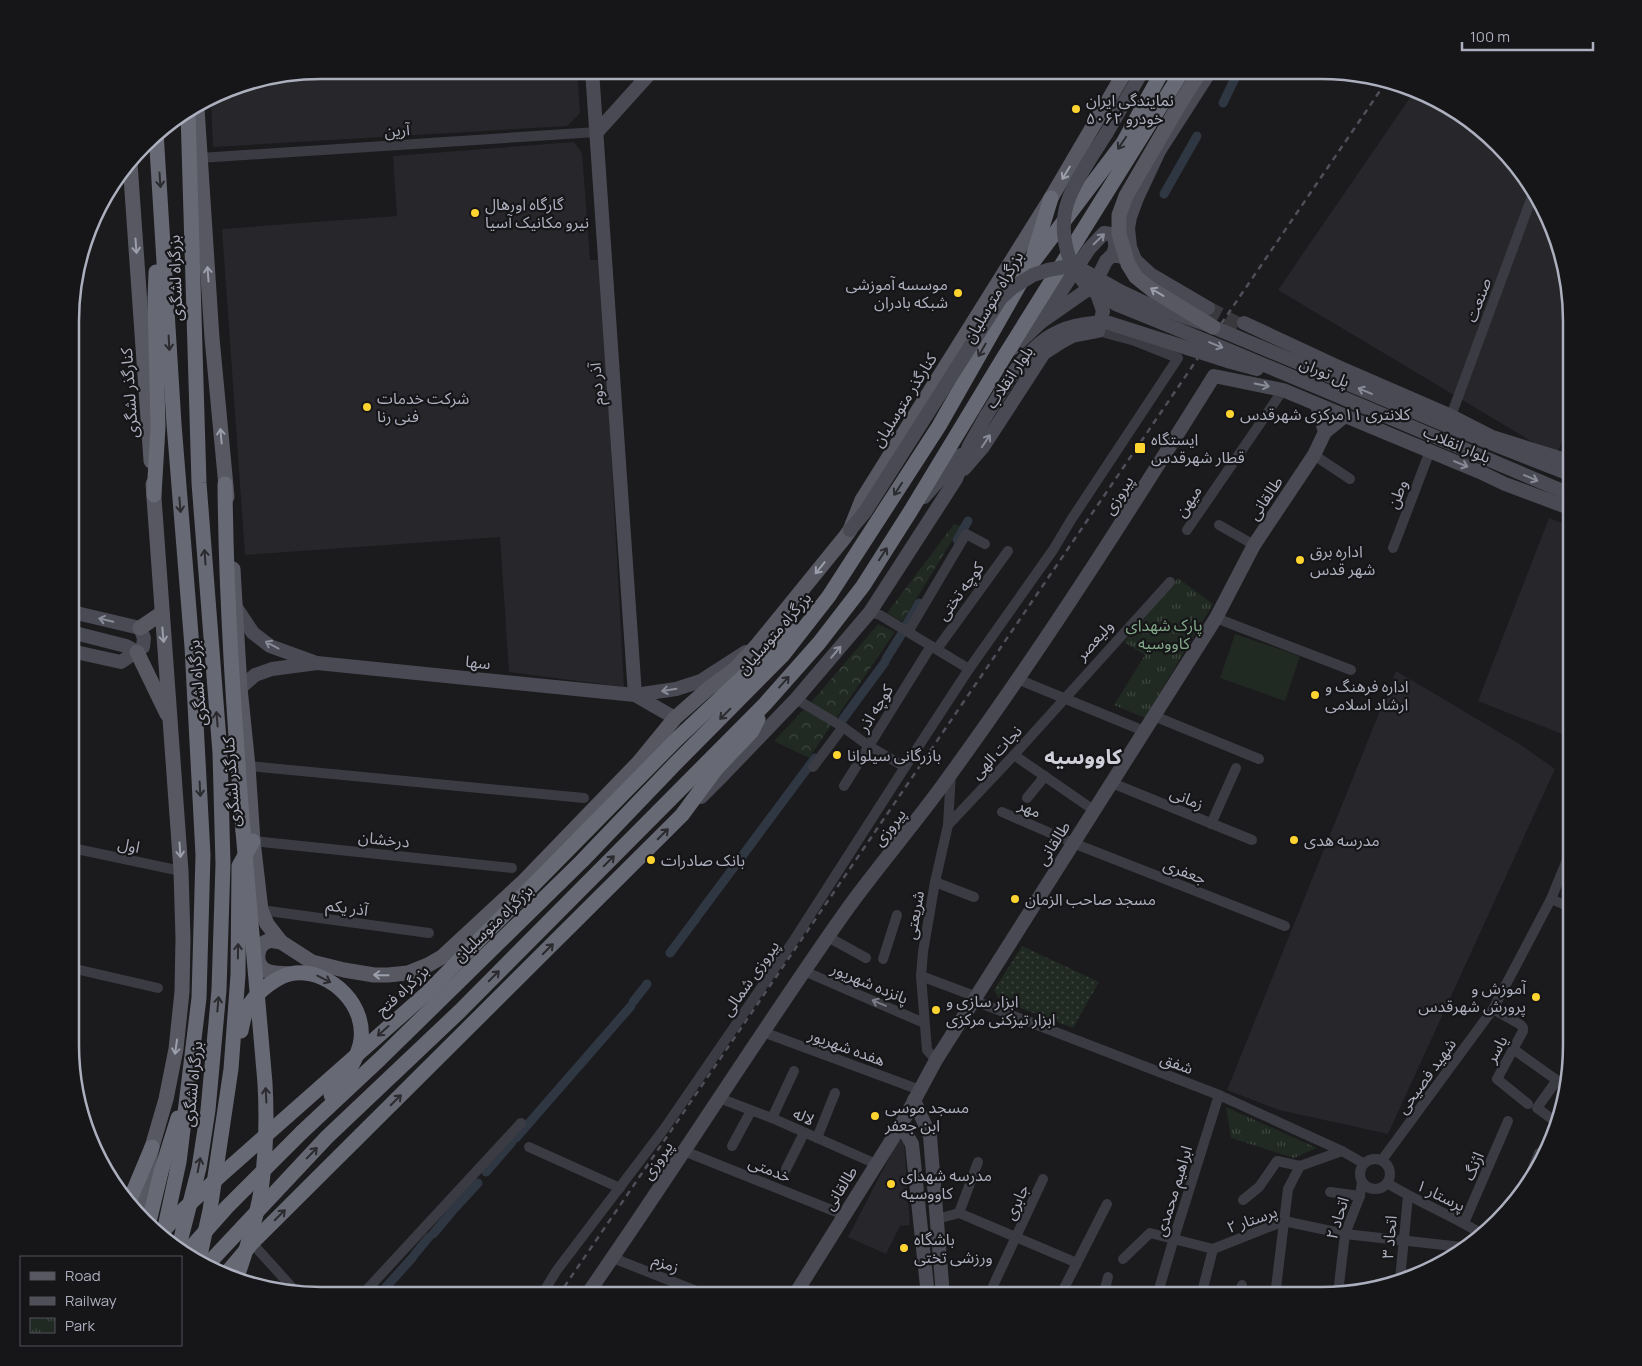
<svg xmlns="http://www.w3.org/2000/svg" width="1642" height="1366" viewBox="0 0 1642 1366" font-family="Manrope,'Noto Sans Arabic',sans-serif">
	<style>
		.built { fill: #27262a }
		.grass { fill: #202922 }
		.forest { fill: url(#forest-crowns) }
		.park { fill: url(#park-tufts) }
		.garden { fill: url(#garden-dots) }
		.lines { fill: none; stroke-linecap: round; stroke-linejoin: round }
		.canal { stroke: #2f3743; stroke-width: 9 }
		.secondary-tunnel { stroke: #38383d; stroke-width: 14; stroke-dasharray: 14 7; stroke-linecap: butt }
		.street { stroke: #3b3b43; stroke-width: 10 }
		.secondary { stroke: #494a53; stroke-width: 14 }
		.primary { stroke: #575862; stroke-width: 15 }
		.highway { stroke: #676974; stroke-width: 15 }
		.rail { stroke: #4e4f58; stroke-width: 2.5; stroke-dasharray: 6 5; stroke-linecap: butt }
		.secondary-bridge { stroke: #494a53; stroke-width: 14 }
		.primary-bridge { stroke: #575862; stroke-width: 15 }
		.highway-bridge { stroke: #676974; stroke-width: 15 }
		.oneway { stroke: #2a2a2f }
		.oneway2 { stroke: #9b9eab }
		.oneway3 { stroke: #898c98 }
		.oneway4 { stroke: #797b86 }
		.poi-dot { fill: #ffd431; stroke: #161518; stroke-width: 2 }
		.labels { text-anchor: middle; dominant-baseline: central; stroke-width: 4.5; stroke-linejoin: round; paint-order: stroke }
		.poi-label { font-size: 16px; fill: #acafbd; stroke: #161518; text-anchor: start }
		.street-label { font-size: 16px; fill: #acafbd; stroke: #161518 }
		.park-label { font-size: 16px; fill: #82aa89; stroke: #161518 }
		.district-label { font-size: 21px; font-weight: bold; fill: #cecfd9; stroke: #161518 }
		.rim { fill: none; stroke: #acafbd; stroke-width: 2.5 }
	</style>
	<defs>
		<pattern id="forest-crowns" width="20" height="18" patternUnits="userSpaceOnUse" patternTransform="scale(1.25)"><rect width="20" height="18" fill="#202922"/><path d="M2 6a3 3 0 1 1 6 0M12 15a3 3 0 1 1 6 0" fill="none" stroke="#3e4640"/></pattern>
		<pattern id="park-tufts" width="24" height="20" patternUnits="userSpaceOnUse" patternTransform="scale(1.25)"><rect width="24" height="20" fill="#202922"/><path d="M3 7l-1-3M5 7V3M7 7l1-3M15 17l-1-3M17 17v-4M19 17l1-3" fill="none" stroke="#3e4640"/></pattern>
		<pattern id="garden-dots" width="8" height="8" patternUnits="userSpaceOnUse" patternTransform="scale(1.25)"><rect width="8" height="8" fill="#202922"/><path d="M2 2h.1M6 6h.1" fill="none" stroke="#3e4640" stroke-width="1.8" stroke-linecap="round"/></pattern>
	</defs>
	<rect width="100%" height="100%" fill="#1b1a1d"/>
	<g class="built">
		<path d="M320 70H577L580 113 567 126 213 147 211 100 240 83Z"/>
		<path d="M1416 89 1498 143 1553 224 1572 320V417L1556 456 1278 290Z"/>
		<path d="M574 142 582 153 590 260H599L608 395 624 687 509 672 500 537 245 555 222 229 397 216 393 156Z"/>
		<path d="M1549 518 1572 527V738L1478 701Z"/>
		<path d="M1396 671 1521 745 1555 769 1388 1134 1279 1110 1227 1090Z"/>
		<path d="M899 1139 904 1143 910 1225 900 1226 886 1254 848 1237Z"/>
	</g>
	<path class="grass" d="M1235 634 1300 656 1285 701 1220 678Z"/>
	<g class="forest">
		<path d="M954 524 961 526 902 622 887 613Z"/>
		<path d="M878 624 895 632 809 758 774 741 820 692Z"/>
	</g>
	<g class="park">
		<path d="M1178 578 1213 604 1145 718 1114 705 1145 655 1124 642Z"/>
		<path d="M1226 1107 1317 1148 1294 1158 1231 1138Z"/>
	</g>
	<path class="garden" d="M1022 946 1099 982 1073 1028 1000 1000 994 990Z"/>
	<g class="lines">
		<g class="canal">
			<path d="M1223 103 1239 70"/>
			<path d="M1164 194 1197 136"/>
			<path d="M957 540 968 521"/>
			<path d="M905 627 919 603"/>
			<path d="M886 659 901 635"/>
			<path d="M843 719 885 662"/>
			<path d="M699 914 815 758"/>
			<path d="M670 953 697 917"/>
			<path d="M633 1002 647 984"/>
			<path d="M516 1138 631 1006"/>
			<path d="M486 1172 512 1142"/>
			<path d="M456 1207 478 1183"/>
			<path d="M433 1234 454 1209"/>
			<path d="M415 1254 429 1237"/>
			<path d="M386 1287 413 1257"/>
		</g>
		<path class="secondary-tunnel" d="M1208 308 1242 326"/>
		<g class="street">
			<path d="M200 158 597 132"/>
			<path d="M1451 416 1533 194"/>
			<path d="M1314 455 1350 479"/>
			<path d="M1219 525 1254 545"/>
			<path d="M1187 530 1283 390"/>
			<path d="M1393 548 1430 451"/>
			<path d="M870 612 880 615 969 669"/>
			<path d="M1216 618 1351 670"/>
			<path d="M908 632 966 534 985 544"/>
			<path d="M937 649 1008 551"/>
			<path d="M1017 679 1144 731"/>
			<path d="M796 699 843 727 869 746 905 767"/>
			<path d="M1154 716 1259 759"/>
			<path d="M1014 755 1095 811"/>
			<path d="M248 766 584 798"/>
			<path d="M813 767 843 727"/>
			<path d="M1112 783 1252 840"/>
			<path d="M844 786 931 646"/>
			<path d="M1027 798 1045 776"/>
			<path d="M1002 812 1073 843 1285 926"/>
			<path d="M1211 824 1236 768"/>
			<path d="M948 825 1014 755 1170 582"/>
			<path d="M253 841 512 868"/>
			<path d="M72 848 181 871"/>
			<path d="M935 882 974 897"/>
			<path d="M1551 899 1572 908"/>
			<path d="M261 910 429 933"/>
			<path d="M828 937 866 958"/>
			<path d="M883 959 897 915"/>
			<path d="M71 968 158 988"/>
			<path d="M804 971 924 1023"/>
			<path d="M921 976 977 997"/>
			<path d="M975 1001 1219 1095 1342 1151 1363 1163"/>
			<path d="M1493 1009 1521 1025 1523 1028V1031L1497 1079 1528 1104"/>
			<path d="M763 1032 920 1090"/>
			<path d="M1513 1049 1565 1086"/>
			<path d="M936 1060 927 1050 921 976 923 952 935 882 948 825 951 773"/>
			<path d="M719 1098 772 1118 876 1164"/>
			<path d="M772 1118 794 1071"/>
			<path d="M1556 1122 1537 1108 1557 1080"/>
			<path d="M817 1138 835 1093"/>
			<path d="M732 1146 751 1111"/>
			<path d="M529 1147 620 1188"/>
			<path d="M684 1151 844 1215"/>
			<circle cx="1375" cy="1174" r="15"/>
			<path d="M1382 1160 1493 1009 1551 899 1572 848"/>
			<path d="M786 1169 804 1133"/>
			<path d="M1387 1183C1418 1202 1451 1215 1482 1234"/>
			<path d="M1526 1185 1539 1153"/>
			<path d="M1330 1192 1360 1196"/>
			<path d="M1243 1200 1259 1187 1277 1161 1300 1166"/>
			<path d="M959 1213 978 1162"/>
			<path d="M937 1219 959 1213 1077 1263"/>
			<path d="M1464 1223 1508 1121"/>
			<path d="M252 1243 298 1294"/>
			<path d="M613 1258 709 1296"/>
			<path d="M1123 1259 1150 1233 1213 1249 1284 1221 1345 1234 1462 1247"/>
			<path d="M1400 1280 1408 1196"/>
			<path d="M993 1286 1043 1179"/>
			<path d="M1338 1293 1345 1234 1360 1196 1362 1182"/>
			<path d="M361 1296 521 1123"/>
			<path d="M541 1296 557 1270 664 1129 794 940 905 767 969 669 1053 550 1071 520 1178 358 1135 341 1098 331"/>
			<path d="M1060 1296 1107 1204"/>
			<path d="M1103 1296 1108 1277"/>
			<path d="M1157 1296 1174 1238 1219 1095"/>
			<path d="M1201 1296 1213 1249"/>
			<path d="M1240 1296 1242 1285"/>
			<path d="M1275 1296 1288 1189 1300 1166 1342 1151"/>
		</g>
		<g class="secondary">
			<path d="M592 70 635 695"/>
			<path d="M597 132 653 70"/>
			<path d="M1106 134 1143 70"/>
			<path d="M1135 260 1130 247 1128 228 1130 217 1137 198 1159 151 1211 70"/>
			<path d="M1041 322 1089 249 1104 233 1111 234C1115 239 1117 244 1114 251"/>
			<path d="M1244 323 1345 370 1451 416 1492 437 1572 462"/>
			<path d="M1013 348 1041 322 1094 285"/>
			<path d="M1317 405 1325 432"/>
			<path d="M964 469 983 447 1044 353 1061 342 1072 336 1098 331 1103 311 1094 285 1106 261 1111 256H1118L1136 261 1150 274 1208 308"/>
			<path d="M924 497 961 455"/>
			<path d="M237 609 253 633 270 646 314 662"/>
			<path d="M71 632 126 646 137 652"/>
			<path d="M71 651 121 662 143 647 144 638 140 628 72 612"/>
			<path d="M240 688 255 675 272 669 317 663 635 695 676 689 701 681 746 652"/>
			<path d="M635 695 675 718"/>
			<path d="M701 797 722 776 796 699 870 612 956 479 969 446 986 416"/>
			<path d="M914 1100 930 1136 943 1296"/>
			<path d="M901 1125 912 1144 928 1296"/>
			<path d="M586 1296C674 1170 755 1040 843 915 874 871 910 830 942 786 1039 654 1127 515 1214 376L1283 390 1480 472 1505 484 1572 509"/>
			<path d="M794 1296 901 1125 936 1060 1216 618 1254 545 1314 455 1325 432 1346 415"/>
		</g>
		<g class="primary">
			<path d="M1179 105 1201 70"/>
			<path d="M197 108 212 338 227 497"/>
			<path d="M130 163 151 461"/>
			<path d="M233 569 240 688 248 766 253 841 261 910 267 924 281 942 312 962 344 970 374 975H388L408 973 428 965 442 957 524 881 639 762 675 718 709 688 735 669 758 644 845 537 850 530 862 500 1051 198 1126 70"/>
			<path d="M140 628 162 613"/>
			<path d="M137 652 167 714"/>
			<path d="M281 942C278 942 272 940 269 941 256 943 254 964 265 970 272 974 282 973 289 974"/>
			<path d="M138 1215 152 1147 166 1099 176 1049 182 992 183 938 181 871 153 484"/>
		</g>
		<g class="highway">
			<path d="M156 132 174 424 192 647 203 855 199 998 179 1162 163 1236"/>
			<path d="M1033 257 1051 198"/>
			<path d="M225 484C226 600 234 715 243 831"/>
			<path d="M154 495 158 427 155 300 156 272"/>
			<path d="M678 738 793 630"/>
			<path d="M241 1031C243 1022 244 1013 249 1005 257 992 279 974 295 973 332 970 369 1007 360 1045 355 1064 343 1080 331 1095"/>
			<path d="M302 1132 380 1059 582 861 674 765 783 655 829 596 939 426 1030 266 1123 143 1163 70"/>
			<path d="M129 1202 152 1147"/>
			<path d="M148 1226 161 1172 178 1118"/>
			<path d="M179 1246 199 1168 208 1110 219 990 223 864 220 753 199 483 188 113"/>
			<path d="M199 1260 210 1210 231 1069 238 975 239 866 253 841"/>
			<path d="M207 1265 327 1137 460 1011 765 704 819 643 863 586 910 512 1004 357 1183 70"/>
			<path d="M224 1276 252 1243 682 815 716 769 752 731 758 719"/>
		</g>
		<path class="rail" d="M558 1296C835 891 1110 487 1386 82"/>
		<g class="secondary-bridge">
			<path d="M1106 134C1094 153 1075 180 1068 201 1059 226 1065 262 1083 281 1092 292 1105 298 1118 305 1270 366 1421 431 1572 495"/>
			<path d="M986 416C1019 364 1039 320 1109 323L1231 362 1257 369"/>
			<path d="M850 530 865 512 1001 298 1012 288 1033 275 1048 270 1064 267 1081 269 1120 291 1143 302 1213 327 1455 429 1572 475"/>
		</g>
		<path class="primary-bridge" d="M1179 105 1126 196 1119 215V234L1128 264 1136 277 1151 289 1213 327"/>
		<g class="highway-bridge">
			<path d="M160 1234 184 1209 221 1175 428 992 678 738"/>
			<path d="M187 1252 227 1207 302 1132"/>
			<path d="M236 1280C246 1251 256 1221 261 1191 266 1155 267 1119 265 1083L243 831"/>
		</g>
	</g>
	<defs><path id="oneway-shaft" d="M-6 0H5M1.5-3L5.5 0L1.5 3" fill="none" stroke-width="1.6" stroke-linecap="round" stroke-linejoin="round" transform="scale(1.25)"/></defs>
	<g class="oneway">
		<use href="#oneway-shaft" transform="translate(1122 143) rotate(124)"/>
		<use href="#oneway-shaft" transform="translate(160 180) rotate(86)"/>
		<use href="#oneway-shaft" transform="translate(169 343) rotate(87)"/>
		<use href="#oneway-shaft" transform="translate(982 350) rotate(120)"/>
		<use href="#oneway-shaft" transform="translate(898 489) rotate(123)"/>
		<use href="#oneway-shaft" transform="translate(180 505) rotate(85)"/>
		<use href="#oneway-shaft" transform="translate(883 554) rotate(-57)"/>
		<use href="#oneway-shaft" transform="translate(205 557) rotate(-94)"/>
		<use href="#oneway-shaft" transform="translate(784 682) rotate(-48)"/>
		<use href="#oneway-shaft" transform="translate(725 714) rotate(135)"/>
		<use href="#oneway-shaft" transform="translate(217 719) rotate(-95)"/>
		<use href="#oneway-shaft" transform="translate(200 789) rotate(87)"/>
		<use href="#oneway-shaft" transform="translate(663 834) rotate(-45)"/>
		<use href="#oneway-shaft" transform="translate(609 861) rotate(-45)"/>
		<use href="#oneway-shaft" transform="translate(548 949) rotate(-45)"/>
		<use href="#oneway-shaft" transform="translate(238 951) rotate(-89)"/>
		<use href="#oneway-shaft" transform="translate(494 976) rotate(-45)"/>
		<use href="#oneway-shaft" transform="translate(324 979) rotate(27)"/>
		<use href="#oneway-shaft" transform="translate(218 1004) rotate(-85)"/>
		<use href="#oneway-shaft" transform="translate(383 1031) rotate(138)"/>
		<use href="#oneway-shaft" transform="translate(266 1095) rotate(-93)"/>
		<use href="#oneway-shaft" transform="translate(396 1100) rotate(-45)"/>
		<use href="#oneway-shaft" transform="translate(312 1153) rotate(-46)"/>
		<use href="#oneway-shaft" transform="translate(199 1165) rotate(-79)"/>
		<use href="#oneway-shaft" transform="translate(280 1215) rotate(-45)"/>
	</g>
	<g class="oneway2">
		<use href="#oneway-shaft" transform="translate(1066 173) rotate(121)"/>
		<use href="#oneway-shaft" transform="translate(136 246) rotate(86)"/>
		<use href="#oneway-shaft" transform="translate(208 274) rotate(-94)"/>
		<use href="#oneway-shaft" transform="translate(1157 292) rotate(-149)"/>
		<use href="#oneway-shaft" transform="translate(221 436) rotate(-95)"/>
		<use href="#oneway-shaft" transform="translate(820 568) rotate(129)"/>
		<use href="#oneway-shaft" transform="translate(163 635) rotate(85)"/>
		<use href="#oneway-shaft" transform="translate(180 850) rotate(86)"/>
		<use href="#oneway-shaft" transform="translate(381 975) rotate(-179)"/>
		<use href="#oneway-shaft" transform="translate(176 1047) rotate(98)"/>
	</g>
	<g class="oneway3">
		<use href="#oneway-shaft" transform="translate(1099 239) rotate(-44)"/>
		<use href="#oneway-shaft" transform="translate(1216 345) rotate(22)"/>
		<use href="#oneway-shaft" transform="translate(1262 385) rotate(12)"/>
		<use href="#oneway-shaft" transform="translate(1365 391) rotate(-157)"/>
		<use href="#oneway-shaft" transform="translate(986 441) rotate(-56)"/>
		<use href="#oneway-shaft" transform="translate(1461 464) rotate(22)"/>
		<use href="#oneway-shaft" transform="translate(1531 478) rotate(23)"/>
		<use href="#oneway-shaft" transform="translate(106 620) rotate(-167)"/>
		<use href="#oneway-shaft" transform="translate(272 645) rotate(-152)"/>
		<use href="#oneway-shaft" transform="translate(836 652) rotate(-50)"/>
		<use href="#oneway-shaft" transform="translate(669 690) rotate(171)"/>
	</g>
	<use class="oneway4" href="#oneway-shaft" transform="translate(879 1003) rotate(-157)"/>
	<g class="poi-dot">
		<circle cx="1076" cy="109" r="5"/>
		<circle cx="475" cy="213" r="5"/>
		<circle cx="958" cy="293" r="5"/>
		<circle cx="367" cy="407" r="5"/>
		<circle cx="1230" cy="414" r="5"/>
		<rect x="1134" y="442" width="12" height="12" rx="2.5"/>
		<circle cx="1300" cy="560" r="5"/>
		<circle cx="1315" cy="695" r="5"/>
		<circle cx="837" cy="755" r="5"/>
		<circle cx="1294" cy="840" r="5"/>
		<circle cx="651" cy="860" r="5"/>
		<circle cx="1015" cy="899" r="5"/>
		<circle cx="1536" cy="997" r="5"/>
		<circle cx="936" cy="1010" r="5"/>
		<circle cx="875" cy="1116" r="5"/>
		<circle cx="891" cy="1184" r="5"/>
		<circle cx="904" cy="1248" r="5"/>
	</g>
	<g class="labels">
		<g class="poi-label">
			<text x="1086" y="100">نمایندگی ایران<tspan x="1086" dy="18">خودرو ۵۰۶۲</tspan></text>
			<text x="485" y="204">گارگاه اورهال<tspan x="485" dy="18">نیرو مکانیک آسیا</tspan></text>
			<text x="948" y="284" text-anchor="end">موسسه آموزشی<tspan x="948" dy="18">شبکه بادران</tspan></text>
			<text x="377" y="398">شرکت خدمات<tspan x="377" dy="18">فنی رنا</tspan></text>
			<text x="1240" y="414">کلانتری ۱۱مرکزی شهرقدس</text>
			<text x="1151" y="439">ایستگاه<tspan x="1151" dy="18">قطار شهرقدس</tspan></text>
			<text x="1310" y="551">اداره برق<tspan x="1310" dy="18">شهر قدس</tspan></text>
			<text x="1325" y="686">اداره فرهنگ و<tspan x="1325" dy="18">ارشاد اسلامی</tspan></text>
			<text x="847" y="755">بازرگانی سیلوانا</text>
			<text x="1304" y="840">مدرسه هدی</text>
			<text x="661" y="860">بانک صادرات</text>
			<text x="1025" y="899">مسجد صاحب الزمان</text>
			<text x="1526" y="988" text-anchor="end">آموزش و<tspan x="1526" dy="18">پرورش شهرقدس</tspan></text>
			<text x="946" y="1001">ابزار سازی و<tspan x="946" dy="18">ابزار تیزکنی مرکزی</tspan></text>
			<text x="885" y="1107">مسجد موسی<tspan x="885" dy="18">ابن جعفر</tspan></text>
			<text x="901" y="1175">مدرسه شهدای<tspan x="901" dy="18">کاووسیه</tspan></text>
			<text x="914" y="1239">باشگاه<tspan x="914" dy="18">ورزشی تختی</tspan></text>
		</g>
		<g class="street-label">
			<text transform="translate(397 130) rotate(-4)">آرین</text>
			<text transform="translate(175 278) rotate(-92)">بزرگراه لشگری</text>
			<text transform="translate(993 297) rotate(-60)">بزرگراه متوسلیان</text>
			<text transform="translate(1478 300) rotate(-70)">صنعت</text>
			<text transform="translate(1325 372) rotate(23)">پل توران</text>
			<text transform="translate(1009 377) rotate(-56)">بلوار انقلاب</text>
			<text transform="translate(596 384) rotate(-94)">آذر دوم</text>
			<text transform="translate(129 393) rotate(-94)">کنارگذر لشگری</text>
			<text transform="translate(904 400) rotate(-58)">کنارگذر متوسلیان</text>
			<text transform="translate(1457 444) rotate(23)">بلوار انقلاب</text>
			<text transform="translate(1397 494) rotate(-69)">وطن</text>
			<text transform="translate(1118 495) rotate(-58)">پیروزی</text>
			<text transform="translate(1265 498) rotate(-56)">طالقانی</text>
			<text transform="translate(1188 501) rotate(-56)">میهن</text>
			<text transform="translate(960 591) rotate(-54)">کوچه تختی</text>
			<text transform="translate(774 633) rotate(-49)">بزرگراه متوسلیان</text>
			<text transform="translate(1094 640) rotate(-48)">ولیعصر</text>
			<text transform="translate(478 662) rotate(6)">سها</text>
			<text transform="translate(197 683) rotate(-95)">بزرگراه لشگری</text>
			<text transform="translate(875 708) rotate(-58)">کوچه اذر</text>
			<text transform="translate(996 752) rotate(-47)">نجات الهی</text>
			<text transform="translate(231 782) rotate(-94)">کنارگذر لشگری</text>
			<text transform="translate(1187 798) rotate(22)">زمانی</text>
			<text transform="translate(1030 808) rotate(24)">مهر</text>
			<text transform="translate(889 827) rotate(-52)">پیروزی</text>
			<text transform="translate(384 839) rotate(6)">درخشان</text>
			<text transform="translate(1053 843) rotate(-58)">طالقانی</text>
			<text transform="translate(129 845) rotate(12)">اول</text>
			<text transform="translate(1185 871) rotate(21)">جعفری</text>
			<text transform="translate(347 907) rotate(8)">آذر یکم</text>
			<text transform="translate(914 915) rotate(-80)">شریعتی</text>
			<text transform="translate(493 923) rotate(-44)">بزرگراه متوسلیان</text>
			<text transform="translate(750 978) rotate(-55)">پیروزی شمالی</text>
			<text transform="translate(870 983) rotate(23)">پانزده شهریور</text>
			<text transform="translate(402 990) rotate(-43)">بزرگراه فتح</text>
			<text transform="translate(847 1047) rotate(20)">هفده شهریور</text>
			<text transform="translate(1496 1049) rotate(-61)">یاسر</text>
			<text transform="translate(1177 1063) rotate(21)">شفق</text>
			<text transform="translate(1426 1076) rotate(-54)">شهید فصیحی</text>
			<text transform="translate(192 1084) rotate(-84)">بزرگراه لشگری</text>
			<text transform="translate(804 1116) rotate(24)">لاله</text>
			<text transform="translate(657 1160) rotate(-56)">پیروزی</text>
			<text transform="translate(1473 1166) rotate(-67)">اژنگ</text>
			<text transform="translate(770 1169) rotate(22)">خدمتی</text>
			<text transform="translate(840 1188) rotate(-58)">طالقانی</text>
			<text transform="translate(1173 1191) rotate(-73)">ابراهیم محمدی</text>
			<text transform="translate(1441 1195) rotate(26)">پرستار ۱</text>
			<text transform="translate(1016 1202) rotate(-65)">جابری</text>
			<text transform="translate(1337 1218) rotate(-73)">اتحاد ۲</text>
			<text transform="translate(1252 1219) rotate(-19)">پرستار ۲</text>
			<text transform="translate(1389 1237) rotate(-85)">اتحاد ۳</text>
			<text transform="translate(666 1263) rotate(21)">زمزم</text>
		</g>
		<g class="park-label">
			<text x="1164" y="625">پارک شهدای<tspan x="1164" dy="18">کاووسیه</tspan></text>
		</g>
		<g class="district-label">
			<text x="1083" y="756">کاووسیه</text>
		</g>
	</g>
	<path d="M0 0H1642V1366H0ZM321 79H1321A242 242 0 0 1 1563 321V1045A242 242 0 0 1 1321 1287H321A242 242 0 0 1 79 1045V321A242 242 0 0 1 321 79Z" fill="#161518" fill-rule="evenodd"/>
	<path class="rim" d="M321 79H1321A242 242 0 0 1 1563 321V1045A242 242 0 0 1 1321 1287H321A242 242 0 0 1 79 1045V321A242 242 0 0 1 321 79Z"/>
	<rect x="20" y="1256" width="162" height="90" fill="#161518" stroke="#52535a"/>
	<rect x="30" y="1272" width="25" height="8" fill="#575862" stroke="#52535a"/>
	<text x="65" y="1281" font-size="15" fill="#acafbd">Road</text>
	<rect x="30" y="1297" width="25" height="8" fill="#4e4f58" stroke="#52535a"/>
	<text x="65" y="1306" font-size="15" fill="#acafbd">Railway</text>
	<rect x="30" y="1318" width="25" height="15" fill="url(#park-tufts)" stroke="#52535a"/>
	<text x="65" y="1331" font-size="15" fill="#acafbd">Park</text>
	<path d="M1462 42v8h131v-8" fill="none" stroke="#acafbd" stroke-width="2.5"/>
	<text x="1470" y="42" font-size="15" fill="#acafbd" stroke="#161518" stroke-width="4" paint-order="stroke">100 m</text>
</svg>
